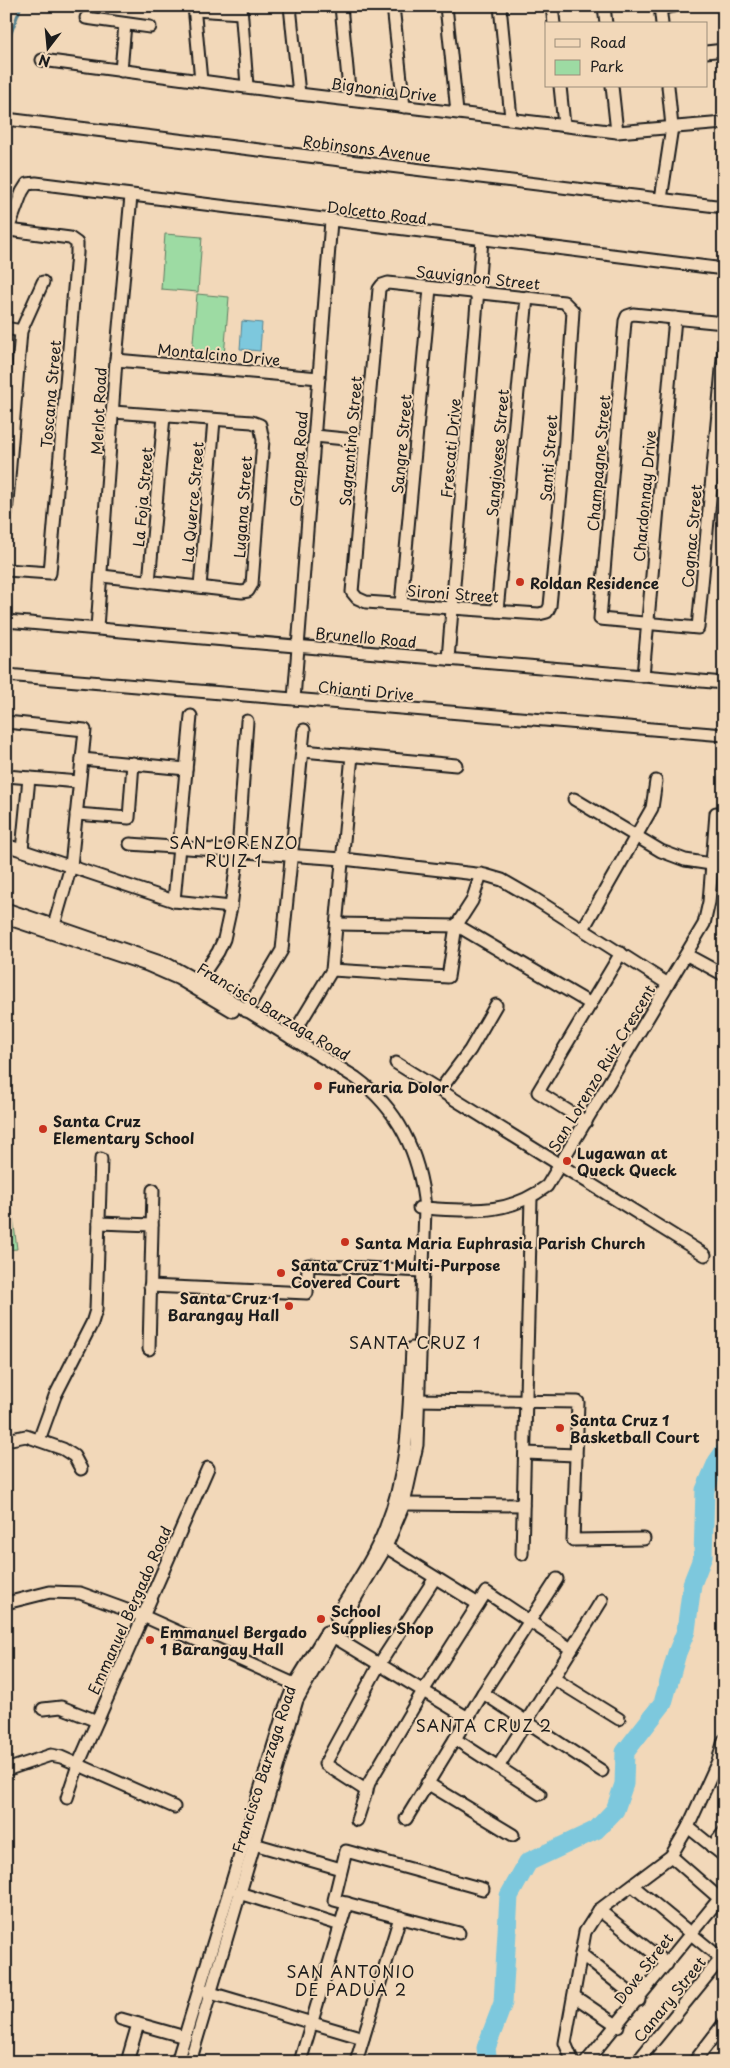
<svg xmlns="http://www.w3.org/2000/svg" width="730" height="2068" viewBox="0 0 730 2068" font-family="'Playpen Sans',sans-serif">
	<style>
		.green { fill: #9ddba3; stroke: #5c7c60 }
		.water { fill: #7dc8dd; stroke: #568390 }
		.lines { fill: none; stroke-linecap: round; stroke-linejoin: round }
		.stream { stroke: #568390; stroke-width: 3 }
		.river { stroke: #7dc8dd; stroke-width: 19 }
		.minor-casing { stroke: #1c1c1c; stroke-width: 15 }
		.minor { stroke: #f2d8b9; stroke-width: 11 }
		.poi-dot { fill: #c8321e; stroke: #f2d8b9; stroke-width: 2 }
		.labels { text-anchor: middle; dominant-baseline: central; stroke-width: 4; stroke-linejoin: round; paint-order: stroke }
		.street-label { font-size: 15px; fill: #1c1c1c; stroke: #f2d8b9 }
		.poi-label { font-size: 15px; font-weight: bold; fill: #1c1c1c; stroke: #f2d8b9; text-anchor: start }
		.neighbourhood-label { font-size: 16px; letter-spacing: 1px; fill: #1c1c1c; stroke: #f2d8b9 }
	</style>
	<rect width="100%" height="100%" fill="#f2d8b9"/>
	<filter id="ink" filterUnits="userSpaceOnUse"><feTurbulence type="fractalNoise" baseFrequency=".02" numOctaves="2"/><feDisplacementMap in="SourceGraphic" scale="10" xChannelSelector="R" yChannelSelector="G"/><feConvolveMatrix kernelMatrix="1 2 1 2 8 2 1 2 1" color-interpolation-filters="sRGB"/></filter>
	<g filter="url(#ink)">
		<g class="green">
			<path d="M165 234 202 237 198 292 161 289Z"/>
			<path d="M197 294 229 297 224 356 192 354Z"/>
			<path d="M6 1177H8L17 1249 6 1250Z"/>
		</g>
		<path class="water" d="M242 321 262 323 260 351 240 349Z"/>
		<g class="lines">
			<path class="stream" d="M6 47 21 6"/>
			<path class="river" d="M488 2062 486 2048 503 2003 509 1896 528 1862 596 1830 615 1810 624 1784 625 1752 663 1703 677 1653 686 1631 692 1584 703 1556 705 1490 717 1462 724 1452"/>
			<defs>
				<g id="minor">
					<path d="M194 6 201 81"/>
					<path d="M241 6 247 86"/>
					<path d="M290 6 299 94"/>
					<path d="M341 6 350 100"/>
					<path d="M393 6 404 107"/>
					<path d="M446 6 457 112"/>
					<path d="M500 6 511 118"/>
					<path d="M552 6 554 24"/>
					<path d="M604 6 606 24"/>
					<path d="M660 6 662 24"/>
					<path d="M661 8 674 6"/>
					<path d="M195 10 241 13"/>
					<path d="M86 18 150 27"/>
					<path d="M706 52 724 50"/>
					<path d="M42 60 299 94 617 132 724 123"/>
					<path d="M121 71 125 24"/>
					<path d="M560 86 564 125"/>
					<path d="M612 86 617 132"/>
					<path d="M6 119 724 207"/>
					<path d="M661 199 672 127 668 86"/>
					<path d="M6 235 22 192 27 184 36 183 724 269"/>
					<path d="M388 283 564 302 573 311 563 471 550 606 547 612 539 614 366 602 357 598 352 592 379 289 382 285Z"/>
					<path d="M724 323 633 314 627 316 625 321 600 619 698 628 724 348"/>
					<path d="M6 328 21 331"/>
					<path d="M116 360 319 378"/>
					<path d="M315 436 365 441"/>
					<path d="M6 514 21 331 43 282"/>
					<path d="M6 570 50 573 77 253V243L70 238 9 230"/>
					<path d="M102 576 242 592 248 591 252 584 263 440 260 425 252 422 113 412"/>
					<path d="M149 582 164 416"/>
					<path d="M200 587 214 420"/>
					<path d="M401 604 430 288"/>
					<path d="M497 611 527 297"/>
					<path d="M6 621 724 683"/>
					<path d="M97 628 116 360 131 196"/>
					<path d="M448 659 482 240"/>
					<path d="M6 675 724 735"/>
					<path d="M643 676 675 318"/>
					<path d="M294 699 331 221"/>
					<path d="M6 722 85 730 71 866 52 932"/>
					<path d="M303 751 456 765"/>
					<path d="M82 759 186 769"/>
					<path d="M6 776 79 782"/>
					<path d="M574 799 661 851 685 860 724 866"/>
					<path d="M76 814 129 818 133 763"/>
					<path d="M130 844 343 859 485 875 502 880 535 899 668 984"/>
					<path d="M6 845 174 901 231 907"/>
					<path d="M22 850 29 778"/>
					<path d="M174 901 191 716"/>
					<path d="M6 909 169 965 209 987 356 1078C400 1110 420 1155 425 1208L417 1445 404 1504 386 1547 333 1636 297 1700 190 2062"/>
					<path d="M6 918 147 965 179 979 233 1011"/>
					<path d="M337 924 458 926 591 1004"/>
					<path d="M583 929 652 808 656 781"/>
					<path d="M687 955 724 975"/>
					<path d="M332 970 448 977 456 926 472 901 481 874"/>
					<path d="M195 986 218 952 224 939 231 907 238 852 247 721"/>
					<path d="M246 1011 282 950 304 730"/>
					<path d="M291 1038 332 970 352 755"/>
					<path d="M396 1063 705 1255"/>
					<path d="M440 1090 470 1050 496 1005"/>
					<path d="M586 1122 538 1092 621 953"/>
					<path d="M419 1208C468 1210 506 1217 547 1186L704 924 709 902 716 813"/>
					<path d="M99 1223 152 1225"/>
					<path d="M150 1286 307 1293 308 1265 422 1271"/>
					<path d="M149 1349 153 1190"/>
					<path d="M411 1400 578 1402 573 1540 644 1539"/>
					<path d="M6 1440 26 1436 63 1449 74 1456 81 1469"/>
					<path d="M39 1440 55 1396 92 1323 96 1310 101 1159"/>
					<path d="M525 1453 576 1455"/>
					<path d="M404 1504 523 1505"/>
					<path d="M386 1547 478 1604"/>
					<path d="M522 1554 531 1198"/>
					<path d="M6 1603 50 1592 80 1593 143 1616 301 1687"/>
					<path d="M336 1616C353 1588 373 1560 385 1529 409 1471 409 1409 412 1348"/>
					<path d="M326 1632 468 1718"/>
					<path d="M553 1678 619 1719"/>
					<path d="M483 1693 602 1771"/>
					<path d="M43 1709 61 1707 97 1721"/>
					<path d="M455 1739 540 1794"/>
					<path d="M498 1767 602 1600"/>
					<path d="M6 1770 51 1755 61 1757 174 1807"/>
					<path d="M427 1783 513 1835"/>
					<path d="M367 1791 325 1764 380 1663 435 1578"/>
					<path d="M67 1798 78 1765 208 1468"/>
					<path d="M406 1819 483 1693 557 1579"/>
					<path d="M357 1820 369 1783 423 1691 486 1592 571 1649"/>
					<path d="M688 1827 724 1856"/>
					<path d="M254 1844 341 1869"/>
					<path d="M712 1847 724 1832"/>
					<path d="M671 1856 719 1898"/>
					<path d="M633 1886 724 1961"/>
					<path d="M239 1893 341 1925"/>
					<path d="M599 1910 667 1964"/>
					<path d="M459 1933 334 1900 346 1851 483 1889"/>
					<path d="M581 1954 639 2000"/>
					<path d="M204 1991 363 2038"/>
					<path d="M574 1996 618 2026"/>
					<path d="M121 2019 185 2037"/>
					<path d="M127 2062 138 2024"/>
					<path d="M177 2062 284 1711 294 1685 324 1636"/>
					<path d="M300 2062 347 1903"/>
					<path d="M356 2062 400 1917"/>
					<path d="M573 2062 565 2043 585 1932 599 1910 671 1856 688 1827 718 1761 724 1740"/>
					<path d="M586 2062 724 1893"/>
					<path d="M637 2062 724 1955"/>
					<path d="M694 2062 724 2023"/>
				</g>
			</defs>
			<use href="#minor" class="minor-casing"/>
			<use href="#minor" class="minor"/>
		</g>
	</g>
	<g class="poi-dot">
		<circle cx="520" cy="582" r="5"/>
		<circle cx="318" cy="1086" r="5"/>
		<circle cx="43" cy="1129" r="5"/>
		<circle cx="567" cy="1161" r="5"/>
		<circle cx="345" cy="1242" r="5"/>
		<circle cx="281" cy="1273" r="5"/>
		<circle cx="289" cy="1306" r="5"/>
		<circle cx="560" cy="1428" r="5"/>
		<circle cx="321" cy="1619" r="5"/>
		<circle cx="150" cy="1640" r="5"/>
	</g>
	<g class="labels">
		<g class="street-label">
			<text transform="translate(384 89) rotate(7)">Bignonia Drive</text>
			<text transform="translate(367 148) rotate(7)">Robinsons Avenue</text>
			<text transform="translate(377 212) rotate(7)">Dolcetto Road</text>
			<text transform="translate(478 277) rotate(6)">Sauvignon Street</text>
			<text transform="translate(219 354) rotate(5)">Montalcino Drive</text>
			<text transform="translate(50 394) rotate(-85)">Toscana Street</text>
			<text transform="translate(98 411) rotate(-87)">Merlot Road</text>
			<text transform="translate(350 441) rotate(-85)">Sagrantino Street</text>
			<text transform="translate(401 444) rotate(-85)">Sangre Street</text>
			<text transform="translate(450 448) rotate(-85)">Frescati Drive</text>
			<text transform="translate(497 453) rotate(-85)">Sangiovese Street</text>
			<text transform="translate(548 458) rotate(-86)">Santi Street</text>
			<text transform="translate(298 459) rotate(-86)">Grappa Road</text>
			<text transform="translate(598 463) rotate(-85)">Champagne Street</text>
			<text transform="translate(644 496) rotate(-85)">Chardonnay Drive</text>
			<text transform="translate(142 497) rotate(-85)">La Foja Street</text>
			<text transform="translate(192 502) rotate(-85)">La Querce Street</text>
			<text transform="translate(242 507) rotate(-86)">Lugana Street</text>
			<text transform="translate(691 536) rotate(-85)">Cognac Street</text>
			<text transform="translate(453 593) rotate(4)">Sironi Street</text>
			<text transform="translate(366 637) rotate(5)">Brunello Road</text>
			<text transform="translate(366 690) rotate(5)">Chianti Drive</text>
			<text transform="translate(274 1011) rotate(31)">Francisco Barzaga Road</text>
			<text transform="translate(601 1068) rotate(-59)">San Lorenzo Ruiz Crescent</text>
			<text transform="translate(129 1610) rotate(-66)">Emmanuel Bergado Road</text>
			<text transform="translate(263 1769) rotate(-72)">Francisco Barzaga Road</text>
			<text transform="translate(643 1968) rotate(-52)">Dove Street</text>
			<text transform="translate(669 1999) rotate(-51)">Canary Street</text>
		</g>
		<g class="poi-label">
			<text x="530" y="582">Roldan Residence</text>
			<text x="328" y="1086">Funeraria Dolor</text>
			<text x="53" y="1120">Santa Cruz<tspan x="53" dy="17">Elementary School</tspan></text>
			<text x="577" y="1152">Lugawan at<tspan x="577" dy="17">Queck Queck</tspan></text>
			<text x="355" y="1242">Santa Maria Euphrasia Parish Church</text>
			<text x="291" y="1264">Santa Cruz 1 Multi-Purpose<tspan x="291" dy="17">Covered Court</tspan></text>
			<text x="279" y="1297" text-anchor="end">Santa Cruz 1<tspan x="279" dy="17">Barangay Hall</tspan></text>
			<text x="570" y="1419">Santa Cruz 1<tspan x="570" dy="17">Basketball Court</tspan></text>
			<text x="331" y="1610">School<tspan x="331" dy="17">Supplies Shop</tspan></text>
			<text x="160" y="1631">Emmanuel Bergado<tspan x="160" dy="17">1 Barangay Hall</tspan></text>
		</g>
		<g class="neighbourhood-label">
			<text x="234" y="842">SAN LORENZO<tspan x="234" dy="18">RUIZ 1</tspan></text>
			<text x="415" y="1342">SANTA CRUZ 1</text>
			<text x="484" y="1725">SANTA CRUZ 2</text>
			<text x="351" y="1971">SAN ANTONIO<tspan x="351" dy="18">DE PADUA 2</tspan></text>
		</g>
	</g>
	<rect width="730" height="2068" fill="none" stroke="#f2d8b9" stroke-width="25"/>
	<rect x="12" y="12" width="705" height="2043" fill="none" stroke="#1c1c1c" stroke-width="2" filter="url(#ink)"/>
	<rect x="545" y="22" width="162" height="65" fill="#f2d8b9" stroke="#9c8d7a"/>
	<rect x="555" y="39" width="25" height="8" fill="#f2d8b9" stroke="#9c8d7a"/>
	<text x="590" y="48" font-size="15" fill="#1c1c1c">Road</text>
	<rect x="555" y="60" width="25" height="15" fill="#9ddba3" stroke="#9c8d7a"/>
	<text x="590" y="72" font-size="15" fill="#1c1c1c">Park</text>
	<g transform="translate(48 48) rotate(196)" stroke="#f2d8b9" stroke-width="4" paint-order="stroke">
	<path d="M0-4L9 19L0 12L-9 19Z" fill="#1c1c1c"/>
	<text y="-8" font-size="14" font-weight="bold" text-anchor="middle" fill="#1c1c1c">N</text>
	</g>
</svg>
